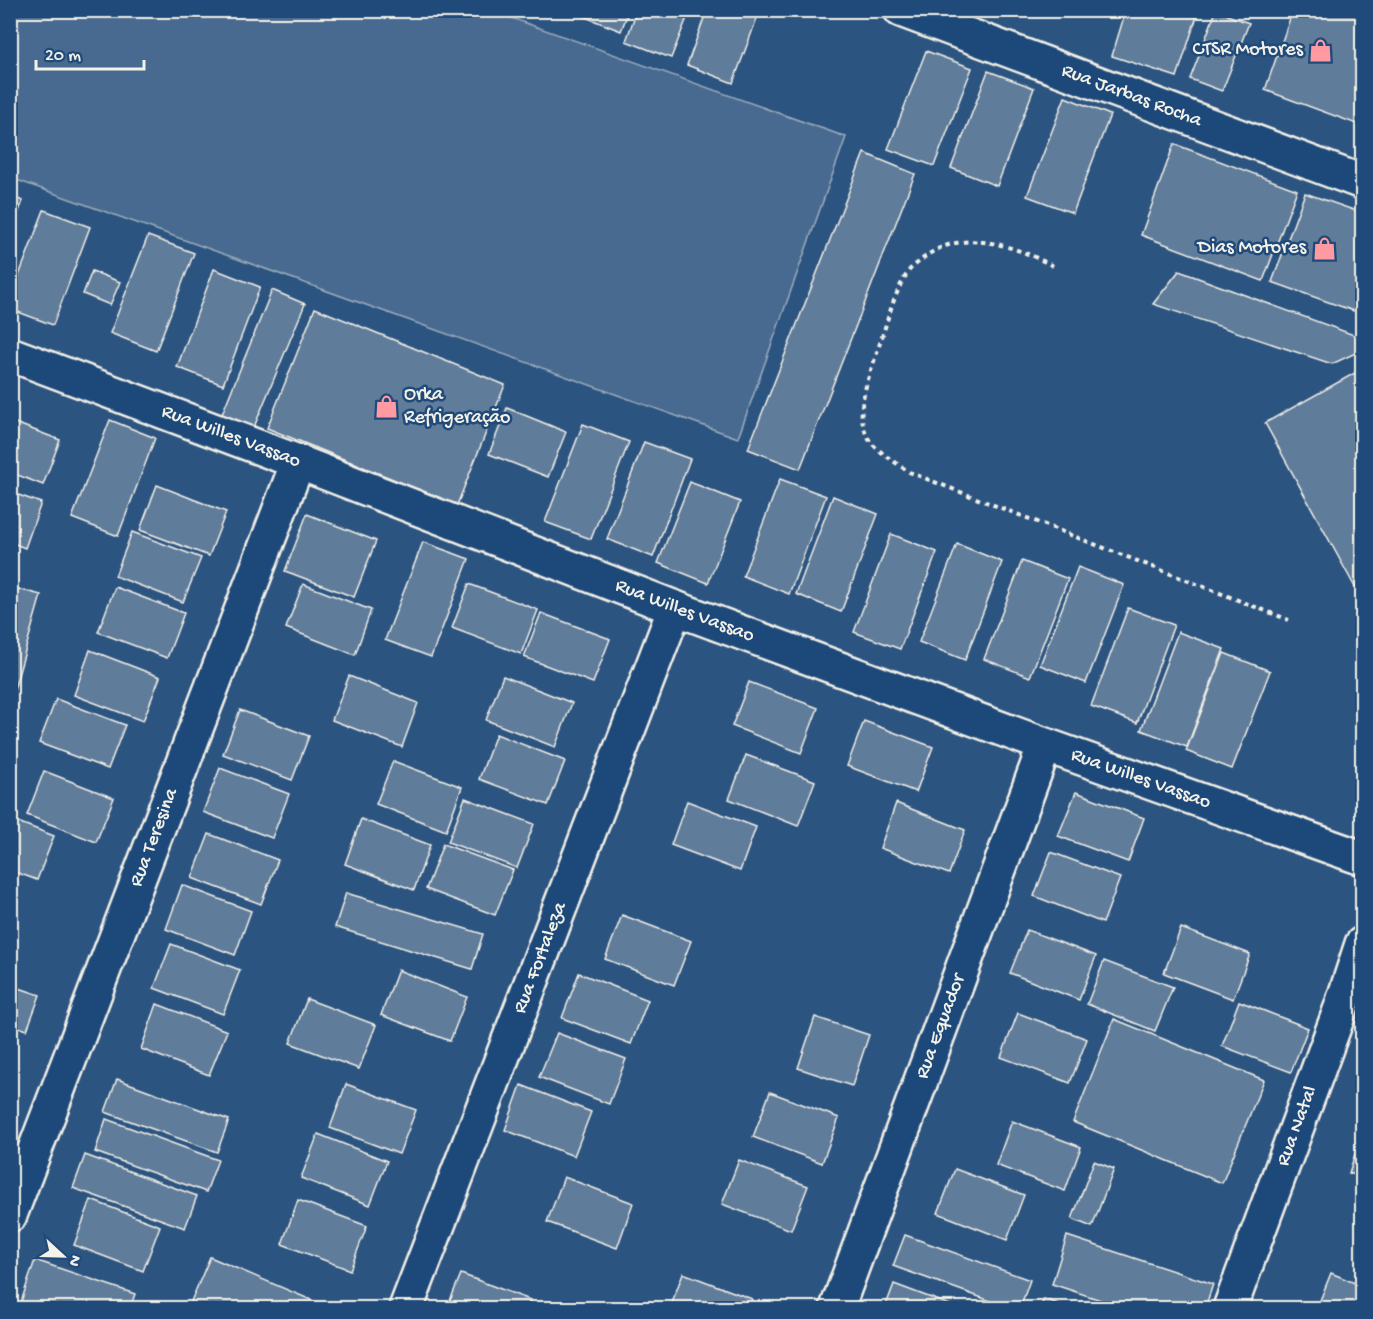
<svg xmlns="http://www.w3.org/2000/svg" width="1373" height="1319" viewBox="0 0 1373 1319" font-family="'Gochi Hand',sans-serif">
	<style>
		.green { fill: #496b90; stroke: #9eaebc; stroke-width: 1.5 }
		.building { fill: #5e7b9a; stroke: #f4f1e8; stroke-width: 1.5 }
		.lines { fill: none; stroke-linecap: round; stroke-linejoin: round }
		.street-casing { stroke: #f4f1e8; stroke-width: 38 }
		.path { stroke: #f4f1e8; stroke-width: 4; stroke-dasharray: 4.5 4.5; stroke-linecap: butt }
		.street { stroke: #1f4a7a; stroke-width: 33 }
		.labels { text-anchor: middle; dominant-baseline: central; stroke-width: 5; stroke-linejoin: round; paint-order: stroke }
		.poi-label { font-size: 20px; fill: #f4f1e8; stroke: #1f4a7a; text-anchor: end }
		.street-label { font-size: 20px; fill: #f4f1e8; stroke: #1f4a7a }
	</style>
	<rect width="100%" height="100%" fill="#2c5481"/>
	<filter id="ink" filterUnits="userSpaceOnUse"><feTurbulence type="fractalNoise" baseFrequency=".0167" numOctaves="2"/><feDisplacementMap in="SourceGraphic" scale="12" xChannelSelector="R" yChannelSelector="G"/><feConvolveMatrix kernelMatrix="1 2 1 2 8 2 1 2 1" color-interpolation-filters="sRGB"/></filter>
	<g filter="url(#ink)">
		<path class="green" d="M11 10 492 11 846 137 738 438 11 178Z"/>
		<g class="building">
			<path d="M576 10H629L621 31 575 13Z"/>
			<path d="M637 10H690L671 58 626 41Z"/>
			<path d="M707 10H760L733 83 687 65Z"/>
			<path d="M1126 10H1199L1177 77 1112 56Z"/>
			<path d="M1293 10H1362V126L1265 90Z"/>
			<path d="M1216 11 1249 23 1222 91 1190 79Z"/>
			<path d="M926 51 972 68 934 166 888 149Z"/>
			<path d="M988 71 1034 88 997 186 951 168Z"/>
			<path d="M1065 97 1110 115 1073 213 1027 196Z"/>
			<path d="M1174 144 1297 190 1263 281 1141 235Z"/>
			<path d="M864 153 915 174 800 469 748 449Z"/>
			<path d="M1305 193 1362 213V314L1272 282Z"/>
			<path d="M10 196 23 201 10 234Z"/>
			<path d="M44 210 90 227 53 325 10 309V299Z"/>
			<path d="M148 236 194 253 156 351 110 333Z"/>
			<path d="M214 269 260 287 223 385 177 367Z"/>
			<path d="M92 271 120 282 110 305 83 294Z"/>
			<path d="M1179 271 1362 338V350L1332 364 1153 304Z"/>
			<path d="M272 290 305 304 254 427 222 414Z"/>
			<path d="M315 308 505 385 457 505 267 428Z"/>
			<path d="M1362 369V600L1265 423Z"/>
			<path d="M507 408 566 432 548 477 489 454Z"/>
			<path d="M110 420 155 438 118 536 72 518Z"/>
			<path d="M10 421 60 440 43 485 10 472Z"/>
			<path d="M583 424 629 442 591 539 545 522Z"/>
			<path d="M644 442 690 459 653 557 607 539Z"/>
			<path d="M780 479 826 496 789 594 743 576Z"/>
			<path d="M690 482 740 502 708 583 658 563Z"/>
			<path d="M157 485 226 512 209 556 140 530Z"/>
			<path d="M10 492 41 503 25 548 10 542Z"/>
			<path d="M833 496 878 514 841 612 796 594Z"/>
			<path d="M307 514 376 541 354 597 285 571Z"/>
			<path d="M132 532 201 558 183 602 115 576Z"/>
			<path d="M891 534 937 552 900 649 854 632Z"/>
			<path d="M423 542 469 559 431 657 385 640Z"/>
			<path d="M957 544 1002 562 965 660 919 642Z"/>
			<path d="M1022 561 1068 579 1030 677 984 659Z"/>
			<path d="M1078 567 1124 585 1086 683 1040 665Z"/>
			<path d="M303 584 371 610 355 655 286 628Z"/>
			<path d="M469 584 538 610 521 654 452 628Z"/>
			<path d="M10 587 41 595 10 704Z"/>
			<path d="M115 587 184 613 167 658 98 632Z"/>
			<path d="M1128 608 1174 625 1137 723 1091 706Z"/>
			<path d="M541 613 610 639 593 683 524 657Z"/>
			<path d="M1178 632 1224 649 1187 747 1141 730Z"/>
			<path d="M90 650 160 677 143 721 74 695Z"/>
			<path d="M1224 653 1270 671 1232 769 1186 751Z"/>
			<path d="M349 676 418 703 402 747 332 720Z"/>
			<path d="M503 676 572 703 555 747 486 720Z"/>
			<path d="M749 682 818 708 801 753 732 726Z"/>
			<path d="M56 699 125 725 108 769 39 743Z"/>
			<path d="M240 710 309 736 292 780 223 754Z"/>
			<path d="M864 721 933 747 916 792 847 766Z"/>
			<path d="M496 734 565 761 548 805 479 779Z"/>
			<path d="M746 755 815 781 798 826 729 799Z"/>
			<path d="M393 761 462 787 446 831 376 804Z"/>
			<path d="M220 768 289 794 272 838 203 812Z"/>
			<path d="M44 771 114 798 96 842 27 815Z"/>
			<path d="M1076 792 1144 818 1128 862 1058 836Z"/>
			<path d="M465 798 534 824 517 868 448 842Z"/>
			<path d="M687 801 756 827 740 871 671 845Z"/>
			<path d="M896 803 965 830 949 874 880 848Z"/>
			<path d="M10 819 54 836 37 880 10 870Z"/>
			<path d="M361 819 430 845 414 890 345 864Z"/>
			<path d="M209 834 278 860 261 904 192 878Z"/>
			<path d="M443 844 513 870 495 915 426 889Z"/>
			<path d="M1051 852 1120 878 1103 923 1034 896Z"/>
			<path d="M182 885 251 911 235 955 166 929Z"/>
			<path d="M346 893 483 934 472 969 335 927Z"/>
			<path d="M622 915 691 941 674 985 605 959Z"/>
			<path d="M1181 928 1250 954 1233 999 1164 973Z"/>
			<path d="M1027 930 1096 956 1079 1000 1010 973Z"/>
			<path d="M171 944 240 970 223 1014 154 988Z"/>
			<path d="M1104 961 1173 987 1155 1031 1087 1004Z"/>
			<path d="M398 970 467 997 450 1041 381 1015Z"/>
			<path d="M579 973 648 1000 631 1044 562 1018Z"/>
			<path d="M10 985 40 995 27 1030 10 1024Z"/>
			<path d="M307 999 376 1025 359 1069 290 1043Z"/>
			<path d="M1239 1001 1308 1028 1291 1072 1222 1046Z"/>
			<path d="M157 1004 227 1031 209 1075 141 1049Z"/>
			<path d="M1018 1013 1087 1039 1070 1083 1001 1057Z"/>
			<path d="M815 1017 869 1035 852 1086 798 1068Z"/>
			<path d="M1114 1019 1264 1080 1222 1183 1073 1122Z"/>
			<path d="M557 1033 626 1059 609 1104 539 1077Z"/>
			<path d="M117 1079 229 1120 217 1152 105 1112Z"/>
			<path d="M346 1084 416 1110 399 1154 330 1128Z"/>
			<path d="M521 1085 591 1112 574 1156 505 1130Z"/>
			<path d="M770 1092 839 1118 822 1163 753 1137Z"/>
			<path d="M106 1119 218 1160 206 1192 95 1152Z"/>
			<path d="M1012 1121 1081 1147 1065 1191 996 1165Z"/>
			<path d="M318 1134 387 1161 370 1205 301 1178Z"/>
			<path d="M1359 1141 1362 1142V1177L1349 1173Z"/>
			<path d="M85 1155 197 1196 185 1228 73 1188Z"/>
			<path d="M739 1160 808 1186 791 1230 722 1204Z"/>
			<path d="M1094 1161 1114 1169 1092 1227 1072 1219Z"/>
			<path d="M955 1169 1024 1195 1007 1240 938 1213Z"/>
			<path d="M564 1177 633 1203 617 1248 547 1222Z"/>
			<path d="M91 1200 160 1226 143 1271 74 1245Z"/>
			<path d="M298 1200 367 1226 350 1270 282 1244Z"/>
			<path d="M905 1235 1030 1280 1020 1308H1010L893 1266Z"/>
			<path d="M1067 1236 1213 1284 1205 1308H1125L1052 1284Z"/>
			<path d="M210 1257 330 1308H195L189 1306Z"/>
			<path d="M35 1260 135 1294 130 1308H19Z"/>
			<path d="M683 1273 752 1299 749 1308H670Z"/>
			<path d="M1331 1273 1362 1286V1308H1317Z"/>
			<path d="M461 1274 530 1300 526 1308H447Z"/>
			<path d="M894 1284 958 1308H885Z"/>
			<path d="M1044 1299 1070 1308H1040Z"/>
		</g>
		<g class="lines">
			<defs>
				<g id="street">
					<path id="s1" d="M901 10 1362 182"/>
					<path id="s2" d="M10 354 298 462 675 608 1045 745 1362 858"/>
					<path id="s3" d="M10 1215 298 462"/>
					<path id="s4" d="M406 1308 675 608"/>
					<path id="s5" d="M837 1308 1045 745"/>
					<path id="s6" d="M1230 1308 1341 1008 1362 944"/>
				</g>
			</defs>
			<use href="#street" class="street-casing"/>
			<path class="path" d="M1053 266C1013 245 961 226 921 260 917 264 911 267 908 272 893 295 887 323 878 349 872 370 857 402 863 424 864 429 867 437 870 441 878 452 898 464 909 472L1289 620"/>
			<use href="#street" class="street"/>
		</g>
	</g>
	<defs>
		<symbol id="shop-bare" viewBox="-9 -9 18 18"><path d="M-5-2.5h2.3a2.7 3.5 0 0 1 5.4 0H5L5.5 6h-11ZM-1.5-2.5h3a1.5 2.3 0 0 0-3 0Z" fill="#ff9aa2" stroke="#1f4a7a" stroke-width="2.5" paint-order="stroke"/></symbol>
	</defs>
	<g fill-rule="evenodd">
		<use href="#shop-bare" x="1304" y="34" width="33" height="33"/>
		<use href="#shop-bare" x="1308" y="232" width="33" height="33"/>
		<use href="#shop-bare" x="370" y="390" width="33" height="33"/>
	</g>
	<g class="labels">
		<g class="poi-label">
			<text x="1303" y="50">CTSR Motores</text>
			<text x="1306" y="248">Dias Motores</text>
			<text x="404" y="395" text-anchor="start">Orka<tspan x="404" dy="23">Refrigeração</tspan></text>
		</g>
		<g class="street-label">
			<text stroke="none"><textPath href="#s1" startOffset="246">Rua Jarbas Rocha</textPath></text>
			<text stroke="none"><textPath href="#s2" startOffset="236">Rua Willes Vassao</textPath></text>
			<text stroke="none"><textPath href="#s2" startOffset="722">Rua Willes Vassao</textPath></text>
			<text stroke="none"><textPath href="#s2" startOffset="1208">Rua Willes Vassao</textPath></text>
			<text stroke="none"><textPath href="#s3" startOffset="404">Rua Teresina</textPath></text>
			<text stroke="none"><textPath href="#s4" startOffset="375">Rua Fortaleza</textPath></text>
			<text stroke="none"><textPath href="#s5" startOffset="300">Rua Equador</textPath></text>
			<text stroke="none"><textPath href="#s6" startOffset="194">Rua Natal</textPath></text>
		</g>
	</g>
	<rect width="1373" height="1319" fill="none" stroke="#1f4a7a" stroke-width="36"/>
	<rect x="18" y="18" width="1337" height="1283" fill="none" stroke="#f4f1e8" stroke-width="2" filter="url(#ink)"/>
	<g transform="translate(63 1256) rotate(112)" stroke="#1f4a7a" stroke-width="4.5" paint-order="stroke">
	<path d="M0-4.5L10 22L0 15L-10 22Z" fill="#f4f1e8"/>
	<text y="-9" font-size="16" font-weight="bold" text-anchor="middle" fill="#f4f1e8">N</text>
	</g>
	<path d="M36 60v9h108v-9" fill="none" stroke="#f4f1e8" stroke-width="3"/>
	<text x="45" y="60" font-size="18" fill="#f4f1e8" stroke="#1f4a7a" stroke-width="4.5" paint-order="stroke">20 m</text>
</svg>
